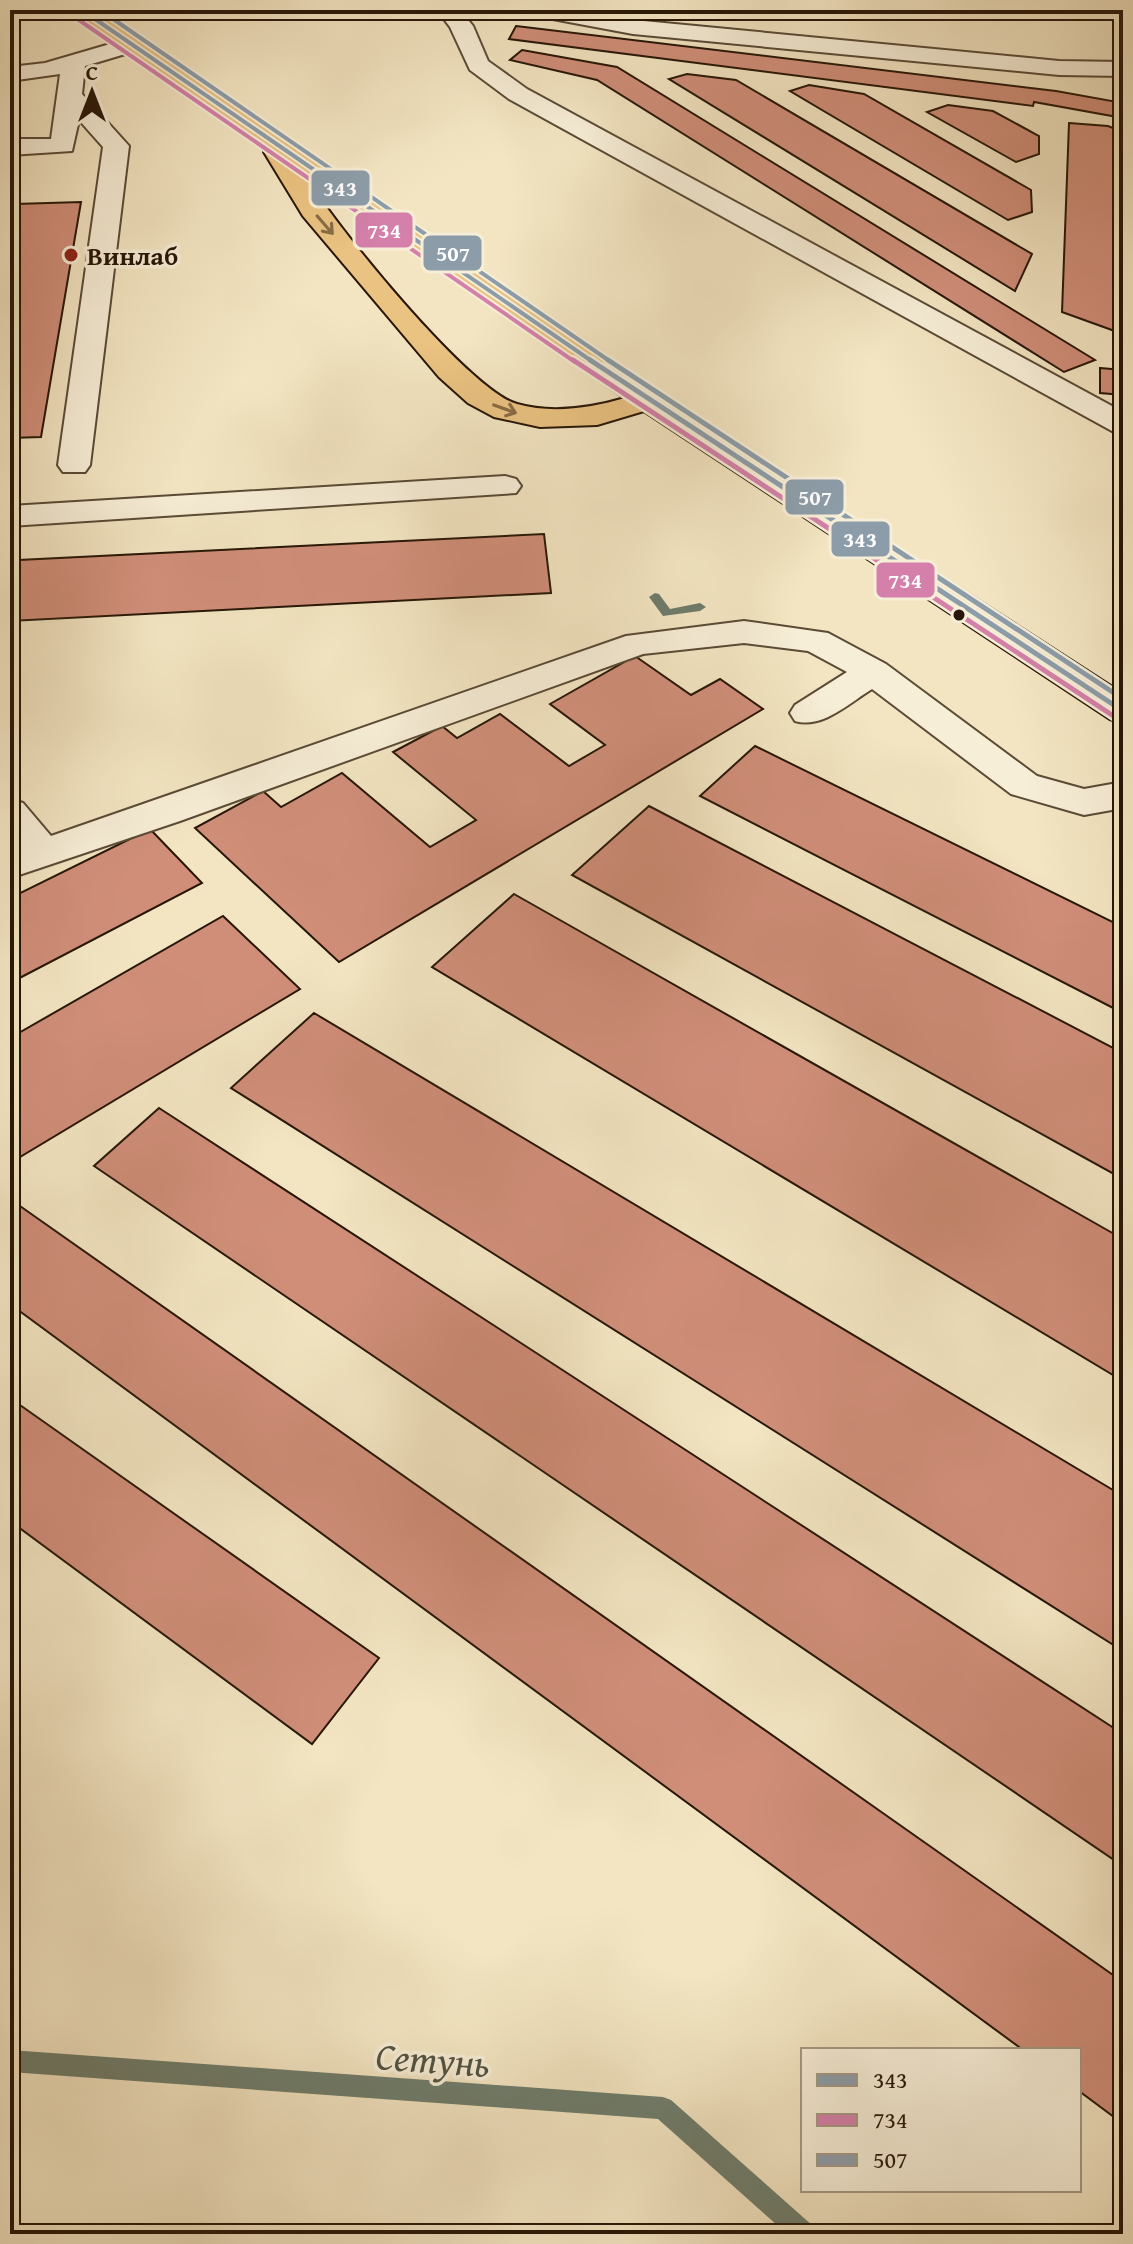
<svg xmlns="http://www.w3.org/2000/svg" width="1133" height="2244" viewBox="0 0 1133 2244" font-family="'Gentium Book Plus',serif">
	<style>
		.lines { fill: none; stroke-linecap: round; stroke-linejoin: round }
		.stream { fill: #6e7c6b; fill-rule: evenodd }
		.building { fill: #d08e79; stroke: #271608; stroke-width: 2 }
		.minor-casing { stroke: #5a4a36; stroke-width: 4 }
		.major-casing { stroke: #271608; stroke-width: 4 }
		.minor { fill: #f7eed7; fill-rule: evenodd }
		.major { fill: #eac281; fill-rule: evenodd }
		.bus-1-far1-casing { stroke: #f7eed7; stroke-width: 8 }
		.bus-1-casing { stroke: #f7eed7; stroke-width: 10 }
		.bus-2-far1-casing { stroke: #f7eed7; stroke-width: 8 }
		.bus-2-casing { stroke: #f7eed7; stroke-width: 10 }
		.bus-3-far1-casing { stroke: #f7eed7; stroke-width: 8 }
		.bus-3-casing { stroke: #f7eed7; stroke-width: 10 }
		.bus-1-far1 { stroke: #8c9da9; stroke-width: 4 }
		.bus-1 { stroke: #8c9da9; stroke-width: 5 }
		.bus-2-far1 { stroke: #d480aa; stroke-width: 4 }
		.bus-2 { stroke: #d480aa; stroke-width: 5 }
		.bus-3-far1 { stroke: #8c9da9; stroke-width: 4 }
		.bus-3 { stroke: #8c9da9; stroke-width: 5 }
		.oneway { stroke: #886c44 }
		.poi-dot { fill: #8f2418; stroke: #f7eed7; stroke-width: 3 }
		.bus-dot { fill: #271608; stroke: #f7eed7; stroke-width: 3 }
		.labels { text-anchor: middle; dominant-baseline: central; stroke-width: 7; stroke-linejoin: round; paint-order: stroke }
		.far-poi-label { font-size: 26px; font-weight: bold; fill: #271608; stroke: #f7eed7; text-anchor: start }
		.near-water-label { font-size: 38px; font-style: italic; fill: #505242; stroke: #f7eed7 }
		.line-badge { stroke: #f7eed7; stroke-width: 3 }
		.badge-label { font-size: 22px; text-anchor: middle; font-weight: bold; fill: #fff }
	</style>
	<rect width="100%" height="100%" fill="#f3e5c2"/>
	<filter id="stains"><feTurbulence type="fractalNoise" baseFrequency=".0025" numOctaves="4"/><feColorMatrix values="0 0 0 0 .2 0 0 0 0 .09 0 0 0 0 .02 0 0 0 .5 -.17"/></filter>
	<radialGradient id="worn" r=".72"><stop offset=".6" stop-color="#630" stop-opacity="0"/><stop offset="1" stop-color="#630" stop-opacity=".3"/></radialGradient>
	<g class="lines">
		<g class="stream">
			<path d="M655 593 659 594 670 609 700 603 706 607 700 611 663 616 649 597Z"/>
			<path d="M10 2050 663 2097 671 2100 813 2226 817 2234H787L658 2119 10 2072Z"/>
		</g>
	</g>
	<g class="building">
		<path d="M516 26 1056 91 1123 103V118L1034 102 1033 106 509 39Z"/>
		<path d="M522 50 617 67 1095 360 1064 372 597 80 510 60Z"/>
		<path d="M687 74 736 80 1032 254 1015 291 669 79Z"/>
		<path d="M809 85 864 94 1031 190 1032 212 1008 220 790 91Z"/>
		<path d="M948 105 993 111 1039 136V154L1016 162 927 112Z"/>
		<path d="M1069 123 1108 126 1123 132V334L1062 312Z"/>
		<path d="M81 202 41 437 10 438V229L15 204Z"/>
		<path d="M1100 368 1123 370V395L1100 393Z"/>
		<path d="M544 534 551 593 10 621 19 560Z"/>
		<path d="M635 656 691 695 720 679 763 709 339 962 195 828 263 791 281 807 342 773 430 847 476 820 393 752 442 726 457 738 500 714 569 766 605 745 550 704Z"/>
		<path d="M755 746 1123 927V1013L700 796Z"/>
		<path d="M649 806 1123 1053V1179L572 875Z"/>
		<path d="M150 829 202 883 10 983V898Z"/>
		<path d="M514 894 1123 1239V1381L432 967Z"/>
		<path d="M223 916 300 989 10 1163V1038Z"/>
		<path d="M314 1013 1123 1496V1651L231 1088Z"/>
		<path d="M159 1108 1123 1734V1866L94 1166Z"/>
		<path d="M10 1199 1123 1982 1122 2123 1079 2091V2050H1023L10 1304Z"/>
		<path d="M10 1398 379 1658 312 1744 10 1521Z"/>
	</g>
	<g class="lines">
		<defs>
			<g id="minor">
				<path d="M437 10H460L473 26 488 61 527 89 1123 412V433L1112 431 509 99 470 70 450 27Z"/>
				<path d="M531 10H579L633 20 1059 61 1123 62V76L1059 75 633 34 542 17Z"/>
				<path d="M134 37 146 44 142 49 85 66 82 94 129 146 90 465 85 472H63L58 465 103 147 79 120 72 151 10 155V139H51L60 74 10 81V67L45 63Z"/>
				<path d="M505 476 516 479 521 486 516 493 10 526V506Z"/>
				<path d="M744 621 828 633 886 664 1037 776 1084 789 1123 782V808L1084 815 1011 794 872 689C849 703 823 729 795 721L790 713 795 705 847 672 808 651 744 643 643 654 180 821 10 878V850L17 847 10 838V799L23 803 51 836 626 636Z"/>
			</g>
			<path id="major" d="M71 10H97L659 394 1123 694V723L1110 719 644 411 597 425 540 427 494 417 468 403 439 377 303 216 264 152 267 149ZM304 174 625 398C591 408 552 414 517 404 469 391 332 222 304 174Z"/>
		</defs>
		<use href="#minor" class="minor-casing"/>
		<use href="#major" class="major-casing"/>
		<use href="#minor" class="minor"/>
		<use href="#major" class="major"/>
		<defs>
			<path id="bus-1-far1" d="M82 10 593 362"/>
			<path id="bus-1" d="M590 360 1123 711"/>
			<path id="bus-2-far1" d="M76 18 575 362"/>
			<path id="bus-2" d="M573 360 1118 719"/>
			<path id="bus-3-far1" d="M100 10 611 362"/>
			<path id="bus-3" d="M608 360 1123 699"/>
		</defs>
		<use href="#bus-1-far1" class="bus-1-far1-casing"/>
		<use href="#bus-1" class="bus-1-casing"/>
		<use href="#bus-2-far1" class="bus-2-far1-casing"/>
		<use href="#bus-2" class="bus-2-casing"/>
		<use href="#bus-3-far1" class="bus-3-far1-casing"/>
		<use href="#bus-3" class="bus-3-casing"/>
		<use href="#bus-1-far1" class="bus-1-far1"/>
		<use href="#bus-1" class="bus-1"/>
		<use href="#bus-2-far1" class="bus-2-far1"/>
		<use href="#bus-2" class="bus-2"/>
		<use href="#bus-3-far1" class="bus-3-far1"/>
		<use href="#bus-3" class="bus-3"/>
	</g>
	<defs><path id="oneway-shaft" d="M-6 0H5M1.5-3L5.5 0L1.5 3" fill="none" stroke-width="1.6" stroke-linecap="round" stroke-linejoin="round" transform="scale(2)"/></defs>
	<g class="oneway">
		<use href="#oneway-shaft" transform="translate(325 225) rotate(49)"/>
		<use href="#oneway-shaft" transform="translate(505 409) rotate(20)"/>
	</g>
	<circle class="poi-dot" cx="71" cy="255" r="8"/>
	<circle class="bus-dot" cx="959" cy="615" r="7"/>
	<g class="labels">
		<g class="far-poi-label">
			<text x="87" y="255">Винлаб</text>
		</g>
		<g class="near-water-label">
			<text transform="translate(433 2059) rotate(4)">Сетунь</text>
		</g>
	</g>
	<g class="line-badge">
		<rect x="310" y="169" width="61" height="38" rx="8" fill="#8c9da9"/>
		<rect x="354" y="211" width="60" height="38" rx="8" fill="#d480aa"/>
		<rect x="422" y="234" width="61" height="38" rx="8" fill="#8c9da9"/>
		<rect x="784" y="478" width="61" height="38" rx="8" fill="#8c9da9"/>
		<rect x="830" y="520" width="61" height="38" rx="8" fill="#8c9da9"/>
		<rect x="875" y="561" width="61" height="38" rx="8" fill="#d480aa"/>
	</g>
	<g class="badge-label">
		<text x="340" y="196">343</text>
		<text x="384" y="238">734</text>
		<text x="453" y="261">507</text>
		<text x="815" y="505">507</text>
		<text x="860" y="547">343</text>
		<text x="905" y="588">734</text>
	</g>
	<rect width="1133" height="2244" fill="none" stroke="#f3e5c2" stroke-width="40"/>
	<rect x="12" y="12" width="1109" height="2220" fill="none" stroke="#271608" stroke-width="4"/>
	<rect x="20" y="20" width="1093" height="2204" fill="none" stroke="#271608" stroke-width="2"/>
	<rect x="801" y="2048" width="280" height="144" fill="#f7eed7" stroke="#a49884" stroke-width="2"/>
	<rect x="817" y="2074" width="40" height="12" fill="#8c9da9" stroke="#a49884" stroke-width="2"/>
	<text x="873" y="2088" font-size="24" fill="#271608">343</text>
	<rect x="817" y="2114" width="40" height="12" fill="#d480aa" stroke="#a49884" stroke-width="2"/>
	<text x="873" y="2128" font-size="24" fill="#271608">734</text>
	<rect x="817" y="2154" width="40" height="12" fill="#8c9da9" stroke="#a49884" stroke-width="2"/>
	<text x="873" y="2168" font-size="24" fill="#271608">507</text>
	<g transform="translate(92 92)" stroke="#f7eed7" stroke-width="6" paint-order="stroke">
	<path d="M0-6L14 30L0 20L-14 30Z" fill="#271608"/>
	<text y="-12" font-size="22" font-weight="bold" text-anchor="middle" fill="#271608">С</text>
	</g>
	<rect width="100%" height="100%" filter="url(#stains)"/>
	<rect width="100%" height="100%" fill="url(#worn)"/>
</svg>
